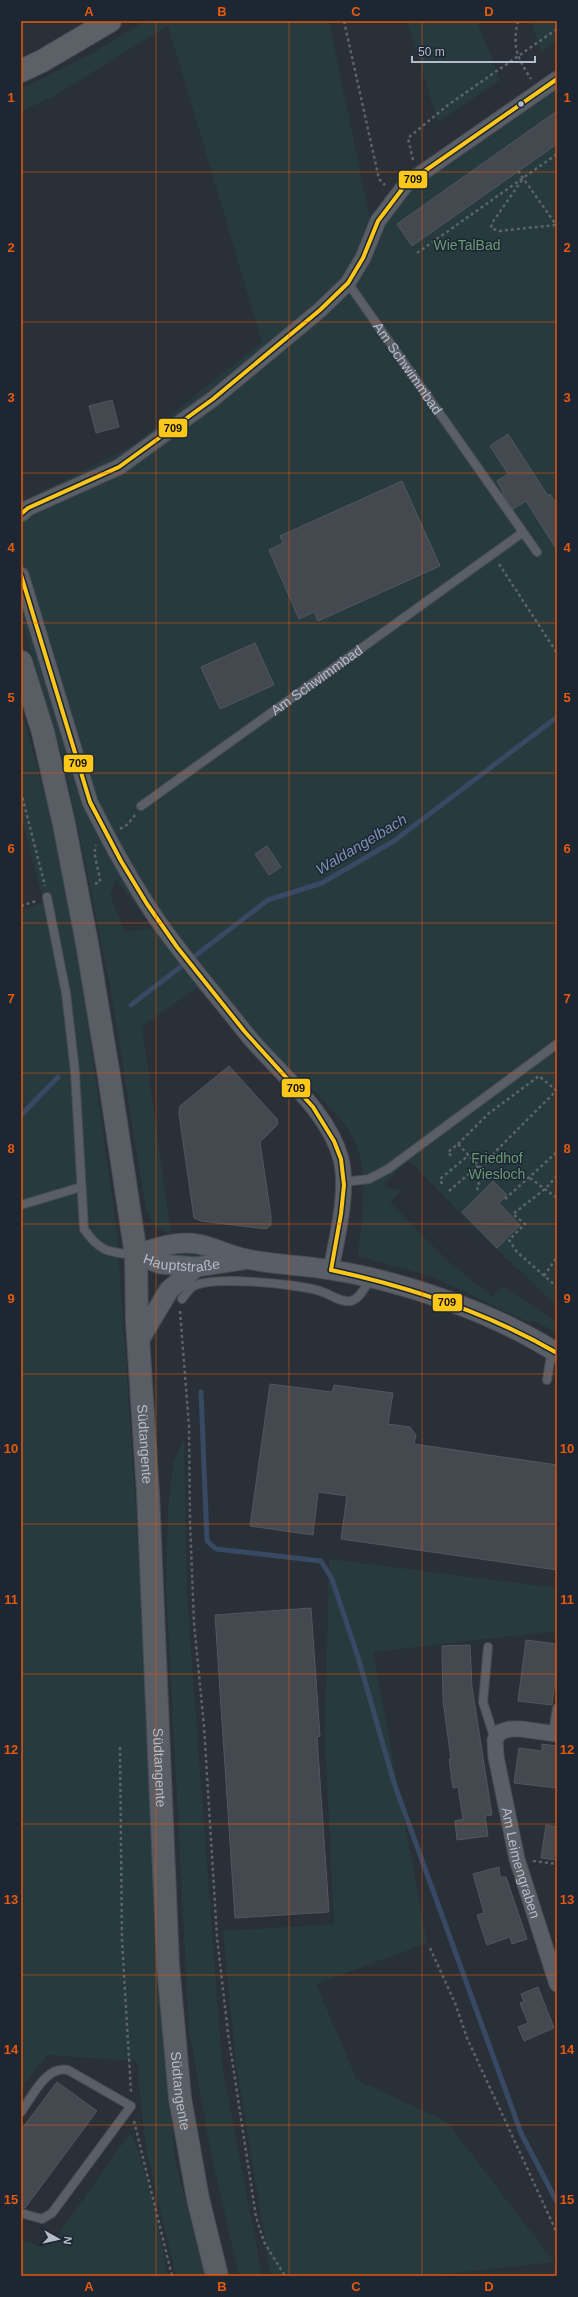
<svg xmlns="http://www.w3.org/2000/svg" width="578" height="2297" viewBox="0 0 578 2297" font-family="Helvetica,sans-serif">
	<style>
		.green { fill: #273a3e; fill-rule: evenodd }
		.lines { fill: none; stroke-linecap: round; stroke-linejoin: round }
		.stream { stroke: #384963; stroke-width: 5 }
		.building { fill: #444950; stroke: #52575f }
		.service-casing { stroke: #484c53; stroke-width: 10 }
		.minor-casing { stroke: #484c53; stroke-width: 17 }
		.tertiary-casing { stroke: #484c53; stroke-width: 21 }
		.secondary-casing { stroke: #484c53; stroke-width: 24 }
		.primary-casing { stroke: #484c55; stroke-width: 24 }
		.path { stroke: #5d636a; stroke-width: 2.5; stroke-dasharray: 3 3; stroke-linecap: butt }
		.service { stroke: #5a5e66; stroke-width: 8 }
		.minor { stroke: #5a5e66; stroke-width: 15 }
		.tertiary { stroke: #5a5e66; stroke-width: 19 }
		.secondary { stroke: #595d64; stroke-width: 22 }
		.primary { stroke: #5c6168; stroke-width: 22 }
		.bus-1-casing { stroke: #1d2633; stroke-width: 7 }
		.bus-1 { stroke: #fbc718; stroke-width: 4 }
		.grid { fill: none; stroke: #e8590c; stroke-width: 1; stroke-opacity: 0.55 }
		.bus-dot { fill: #b4bcc9; stroke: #1d2633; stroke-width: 1.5 }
		.labels { text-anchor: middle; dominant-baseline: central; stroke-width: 3; stroke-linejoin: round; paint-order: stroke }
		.park-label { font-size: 14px; fill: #6b9a76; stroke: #1d2633 }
		.street-label { font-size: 14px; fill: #b4bcc9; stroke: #1d2633 }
		.water-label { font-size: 15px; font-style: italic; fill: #7c92b1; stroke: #1d2633 }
		.line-badge { stroke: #1d2633; stroke-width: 1.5 }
		.pale-badge-label { font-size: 11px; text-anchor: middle; font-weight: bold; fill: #111 }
		.neatline { fill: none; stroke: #e8590c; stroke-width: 1.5 }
		.grid-label { font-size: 13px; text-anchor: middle; font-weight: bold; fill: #e8590c }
	</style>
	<rect width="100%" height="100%" fill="#2a3038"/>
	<g class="green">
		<path d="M145 21H329L370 219 400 181 557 68V1306L471 1225 409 1160 385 1183 386 1187 401 1191 390 1202 450 1263 493 1297 502 1286 557 1322V1333L535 1321 528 1322 433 1277 358 1256C361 1222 368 1187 359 1153 352 1127 333 1111 315 1092 279 1054 238 1022 197 988L142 1026 171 1235 153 1224 146 1209 109 982 86 866 63 759 21 618V502L132 446 262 342 168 25 51 98 21 111V89L91 54ZM116 879 153 928H152L125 932 110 895Z"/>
		<path d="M407 21H477L500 80 438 122Z"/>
		<path d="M531 21H557V41L541 52Z"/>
		<path d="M21 707 48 807 67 897 85 1002 117 1232 143 1613 151 1835 160 2000 175 2160 205 2276H176L146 2150 137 2061 47 2055 21 2089V910L44 902 21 816Z"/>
		<path d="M162 1249 218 1254V1257L168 1260Z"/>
		<path d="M184 1439 187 1597 222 2064 262 2276H239L211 2153 189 2030 166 1587 168 1506 174 1461Z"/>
		<path d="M329 1559 557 1588V1631L373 1652 427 1943 316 1984 357 2080 447 2122 554 2262 426 2276H271L236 2065 223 1931 334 1924 325 1739Z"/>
		<path d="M130 2133C143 2148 164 2252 168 2276H21V2241L44 2247 45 2243 51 2245Z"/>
	</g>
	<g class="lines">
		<g class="stream">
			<path d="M131 1005 268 900 322 883 394 841 557 717"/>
			<path d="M21 1115 58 1077"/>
			<path d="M201 1392 207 1541 216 1549 321 1561 332 1579 358 1657 394 1783 521 2133 557 2202"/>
		</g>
	</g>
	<g class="building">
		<path d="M557 111V144L412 246 397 224Z"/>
		<path d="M112 400 119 427 96 433 89 406Z"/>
		<path d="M508 434 548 496 550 494 557 504V550L526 501 513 509 502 493 503 492 497 481 508 474 490 446Z"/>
		<path d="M402 481 440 566 318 621 314 612 299 619 269 550 283 543 280 536Z"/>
		<path d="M255 643 274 685 220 709 201 667Z"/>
		<path d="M267 846 281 867 269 875 255 854Z"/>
		<path d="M229 1066 277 1119 278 1124 260 1142 271 1216V1225L266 1229 201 1221 194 1218 179 1114 180 1106Z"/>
		<path d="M493 1181 507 1195 499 1203 520 1225 497 1248 462 1212Z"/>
		<path d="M270 1384 332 1392 334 1385 393 1393 388 1424 410 1427 416 1435 414 1444 557 1465V1570L341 1539 347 1496 318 1492 313 1535 250 1526Z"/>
		<path d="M311 1608 320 1736 317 1737 329 1912 235 1918 215 1615Z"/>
		<path d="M526 1640 557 1644V1666L552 1705 518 1701Z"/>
		<path d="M470 1645 472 1687 492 1815 485 1816 488 1836 457 1840 455 1821 463 1819 458 1787 453 1788 449 1759H451L443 1701 442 1646Z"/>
		<path d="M542 1744 557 1746V1788L514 1783 519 1748 542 1751Z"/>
		<path d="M546 1825 557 1827V1860L541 1858Z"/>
		<path d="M499 1867 500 1877H506L527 1939 512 1944 510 1937 487 1945 477 1915 484 1913 473 1874Z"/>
		<path d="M538 1987 554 2028 524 2041 518 2027 528 2023 520 2003 524 2002 521 1994Z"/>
		<path d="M57 2082 97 2111 25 2208H21V2130Z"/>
	</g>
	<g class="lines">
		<defs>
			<g id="service">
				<path id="s1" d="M348 283 537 552"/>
				<path id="s2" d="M141 806 522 533"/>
				<path d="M47 897 66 993 75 1072 84 1229C100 1252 108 1252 134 1255"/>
				<path d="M344 1182 369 1179 388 1169 557 1044"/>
				<path d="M21 1205 81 1187"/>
				<path d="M182 1299C185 1295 189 1290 192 1287 210 1275 298 1284 320 1291 330 1294 341 1303 351 1301 360 1299 366 1285 371 1278"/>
				<path d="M547 1380 552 1349"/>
				<path d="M488 1647 483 1702 495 1740"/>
				<path d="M553 1733 557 1708"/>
				<path d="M21 2112C32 2097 46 2065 68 2070L131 2106 52 2213 42 2219 21 2213"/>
			</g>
			<g id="minor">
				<path d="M21 514 28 508 119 467 213 399 320 310 348 283 363 258 378 221 406 184 557 79"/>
				<path d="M21 575 90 802C110 842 131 881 156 918 183 957 215 994 245 1032 276 1071 328 1109 341 1159 349 1191 337 1237 331 1270"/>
				<path id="s3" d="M557 1734 521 1729H510L500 1732 495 1740 496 1757 517 1859 557 1984"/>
			</g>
			<g id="tertiary">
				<path d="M136 1255C154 1248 177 1240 198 1244 214 1247 230 1256 247 1259 274 1265 303 1265 331 1270 404 1281 494 1313 557 1353"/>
				<path id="s4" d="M136 1255 161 1264 196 1267 242 1260"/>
				<path d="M138 1342 169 1290 196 1267"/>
			</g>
			<g id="secondary">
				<path id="s5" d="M21 662 43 732 64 824 87 943 109 1076 136 1255 137 1322 148 1493 168 1965 180 2098 198 2199 217 2276"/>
			</g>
			<path id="primary" d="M21 71 42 61 110 21"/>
		</defs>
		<use href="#service" class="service-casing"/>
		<use href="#minor" class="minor-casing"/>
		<use href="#tertiary" class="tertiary-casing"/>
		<use href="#secondary" class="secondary-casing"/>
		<use href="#primary" class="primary-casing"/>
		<g class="path">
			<path d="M344 21 379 179 385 185"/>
			<path d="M518 21C512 47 517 57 531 79"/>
			<path d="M413 160 408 138 448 105 557 29"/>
			<path d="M518 171 557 226"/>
			<path d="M522 180 492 223 491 228 499 231 556 225"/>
			<path d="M417 253 557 154"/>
			<path d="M499 564 557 653"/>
			<path d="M21 792 45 886"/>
			<path d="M120 829 128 824 135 815"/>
			<path d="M95 884 100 882C100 872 92 854 96 845"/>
			<path d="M21 906 36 901"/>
			<path d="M458 1144 488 1114 539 1076 557 1091"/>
			<path d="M451 1156 448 1152 458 1144 488 1176 477 1185 478 1193"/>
			<path d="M481 1169 496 1151 556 1091"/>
			<path d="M557 1176 545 1189 513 1214 525 1224 509 1240 517 1252 557 1287"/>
			<path d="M530 1178 557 1198"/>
			<path d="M442 1184 440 1179 469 1155"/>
			<path d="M449 1191 478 1166"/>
			<path d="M505 1199 557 1152"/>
			<path d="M544 1276 557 1257"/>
			<path d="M180 1311 189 1426 190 1522 194 1623 204 1726 217 1937 228 2033 256 2217 264 2242 285 2276"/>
			<path d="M120 1747 122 1941 131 2092"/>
			<path d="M533 1861 557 1864"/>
			<path d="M430 1948 455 2003 467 2038 557 2233"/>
			<path d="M134 2121 172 2276"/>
		</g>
		<use href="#service" class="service"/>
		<use href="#minor" class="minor"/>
		<use href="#tertiary" class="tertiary"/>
		<use href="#secondary" class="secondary"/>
		<use href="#primary" class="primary"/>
		<defs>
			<g id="bus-1">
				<path d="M21 514 28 508 119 467 213 399 320 310 348 283 363 258 378 221 406 184 557 79"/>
				<path d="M21 575 90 802 121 861 147 904 177 947 245 1032 313 1107 334 1141 341 1159 344 1185 341 1214 331 1270"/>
				<path d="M331 1270C411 1287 486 1312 557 1353"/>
			</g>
		</defs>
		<use href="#bus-1" class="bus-1-casing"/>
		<use href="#bus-1" class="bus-1"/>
	</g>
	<path class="grid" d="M156 21V2276M289 21V2276M422 21V2276M21 172H557M21 322H557M21 473H557M21 623H557M21 773H557M21 923H557M21 1073H557M21 1224H557M21 1374H557M21 1524H557M21 1674H557M21 1824H557M21 1975H557M21 2125H557"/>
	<circle class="bus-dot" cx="521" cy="104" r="3.5"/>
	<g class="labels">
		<g class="park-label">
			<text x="467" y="245">WieTalBad</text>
			<text x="497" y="1158">Friedhof<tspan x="497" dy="16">Wiesloch</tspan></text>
		</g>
		<g class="street-label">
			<text stroke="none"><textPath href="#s1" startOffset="104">Am Schwimmbad</textPath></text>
			<text stroke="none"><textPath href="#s2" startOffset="216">Am Schwimmbad</textPath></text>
			<text stroke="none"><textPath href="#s4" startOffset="47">Hauptstraße</textPath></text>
			<text stroke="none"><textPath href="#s5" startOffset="794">Südtangente</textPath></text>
			<text stroke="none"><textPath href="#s5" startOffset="1118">Südtangente</textPath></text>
			<text stroke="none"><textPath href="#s3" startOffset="193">Am Leimengraben</textPath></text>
			<text stroke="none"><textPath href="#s5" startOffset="1442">Südtangente</textPath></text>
		</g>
		<g class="water-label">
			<text transform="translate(361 844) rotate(-31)">Waldangelbach</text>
		</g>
	</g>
	<g class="line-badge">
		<rect x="398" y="170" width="30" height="19" rx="4" fill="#fbc718"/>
		<rect x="158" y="418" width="30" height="20" rx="4" fill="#fbc718"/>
		<rect x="63" y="754" width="31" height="19" rx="4" fill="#fbc718"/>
		<rect x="281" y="1078" width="30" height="20" rx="4" fill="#fbc718"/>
		<rect x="432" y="1293" width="31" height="19" rx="4" fill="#fbc718"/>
	</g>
	<g class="pale-badge-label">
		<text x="413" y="183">709</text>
		<text x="173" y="432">709</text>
		<text x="78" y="767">709</text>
		<text x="296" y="1092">709</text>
		<text x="447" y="1306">709</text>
	</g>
	<rect width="578" height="2297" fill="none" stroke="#1d2633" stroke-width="44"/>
	<g transform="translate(58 2239) rotate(98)" stroke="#1d2633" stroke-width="3" paint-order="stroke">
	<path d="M0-3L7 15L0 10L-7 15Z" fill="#b4bcc9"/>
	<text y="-6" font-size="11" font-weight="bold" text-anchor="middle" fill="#b4bcc9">N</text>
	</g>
	<path d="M412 56v6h123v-6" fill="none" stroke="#b4bcc9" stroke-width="2"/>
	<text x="418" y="56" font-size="12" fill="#b4bcc9" stroke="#1d2633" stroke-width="3" paint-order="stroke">50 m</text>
	<rect x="22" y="22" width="534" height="2253" class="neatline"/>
	<g class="grid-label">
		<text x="89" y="16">A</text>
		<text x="222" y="16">B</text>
		<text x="356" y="16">C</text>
		<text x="489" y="16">D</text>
		<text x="11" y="102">1</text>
		<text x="567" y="102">1</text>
		<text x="11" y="252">2</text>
		<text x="567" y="252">2</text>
		<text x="11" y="402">3</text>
		<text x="567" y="402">3</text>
		<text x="11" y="552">4</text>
		<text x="567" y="552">4</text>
		<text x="11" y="702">5</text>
		<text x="567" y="702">5</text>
		<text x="11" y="853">6</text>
		<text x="567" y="853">6</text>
		<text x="11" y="1003">7</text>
		<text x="567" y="1003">7</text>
		<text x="11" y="1153">8</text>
		<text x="567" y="1153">8</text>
		<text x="11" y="1303">9</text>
		<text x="567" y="1303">9</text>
		<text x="11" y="1453">10</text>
		<text x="567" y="1453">10</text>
		<text x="11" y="1604">11</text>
		<text x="567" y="1604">11</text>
		<text x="11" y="1754">12</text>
		<text x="567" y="1754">12</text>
		<text x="11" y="1904">13</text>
		<text x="567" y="1904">13</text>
		<text x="11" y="2054">14</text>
		<text x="567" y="2054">14</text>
		<text x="11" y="2204">15</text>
		<text x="567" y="2204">15</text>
		<text x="89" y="2291">A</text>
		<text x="222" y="2291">B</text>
		<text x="356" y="2291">C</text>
		<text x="489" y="2291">D</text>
	</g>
</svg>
